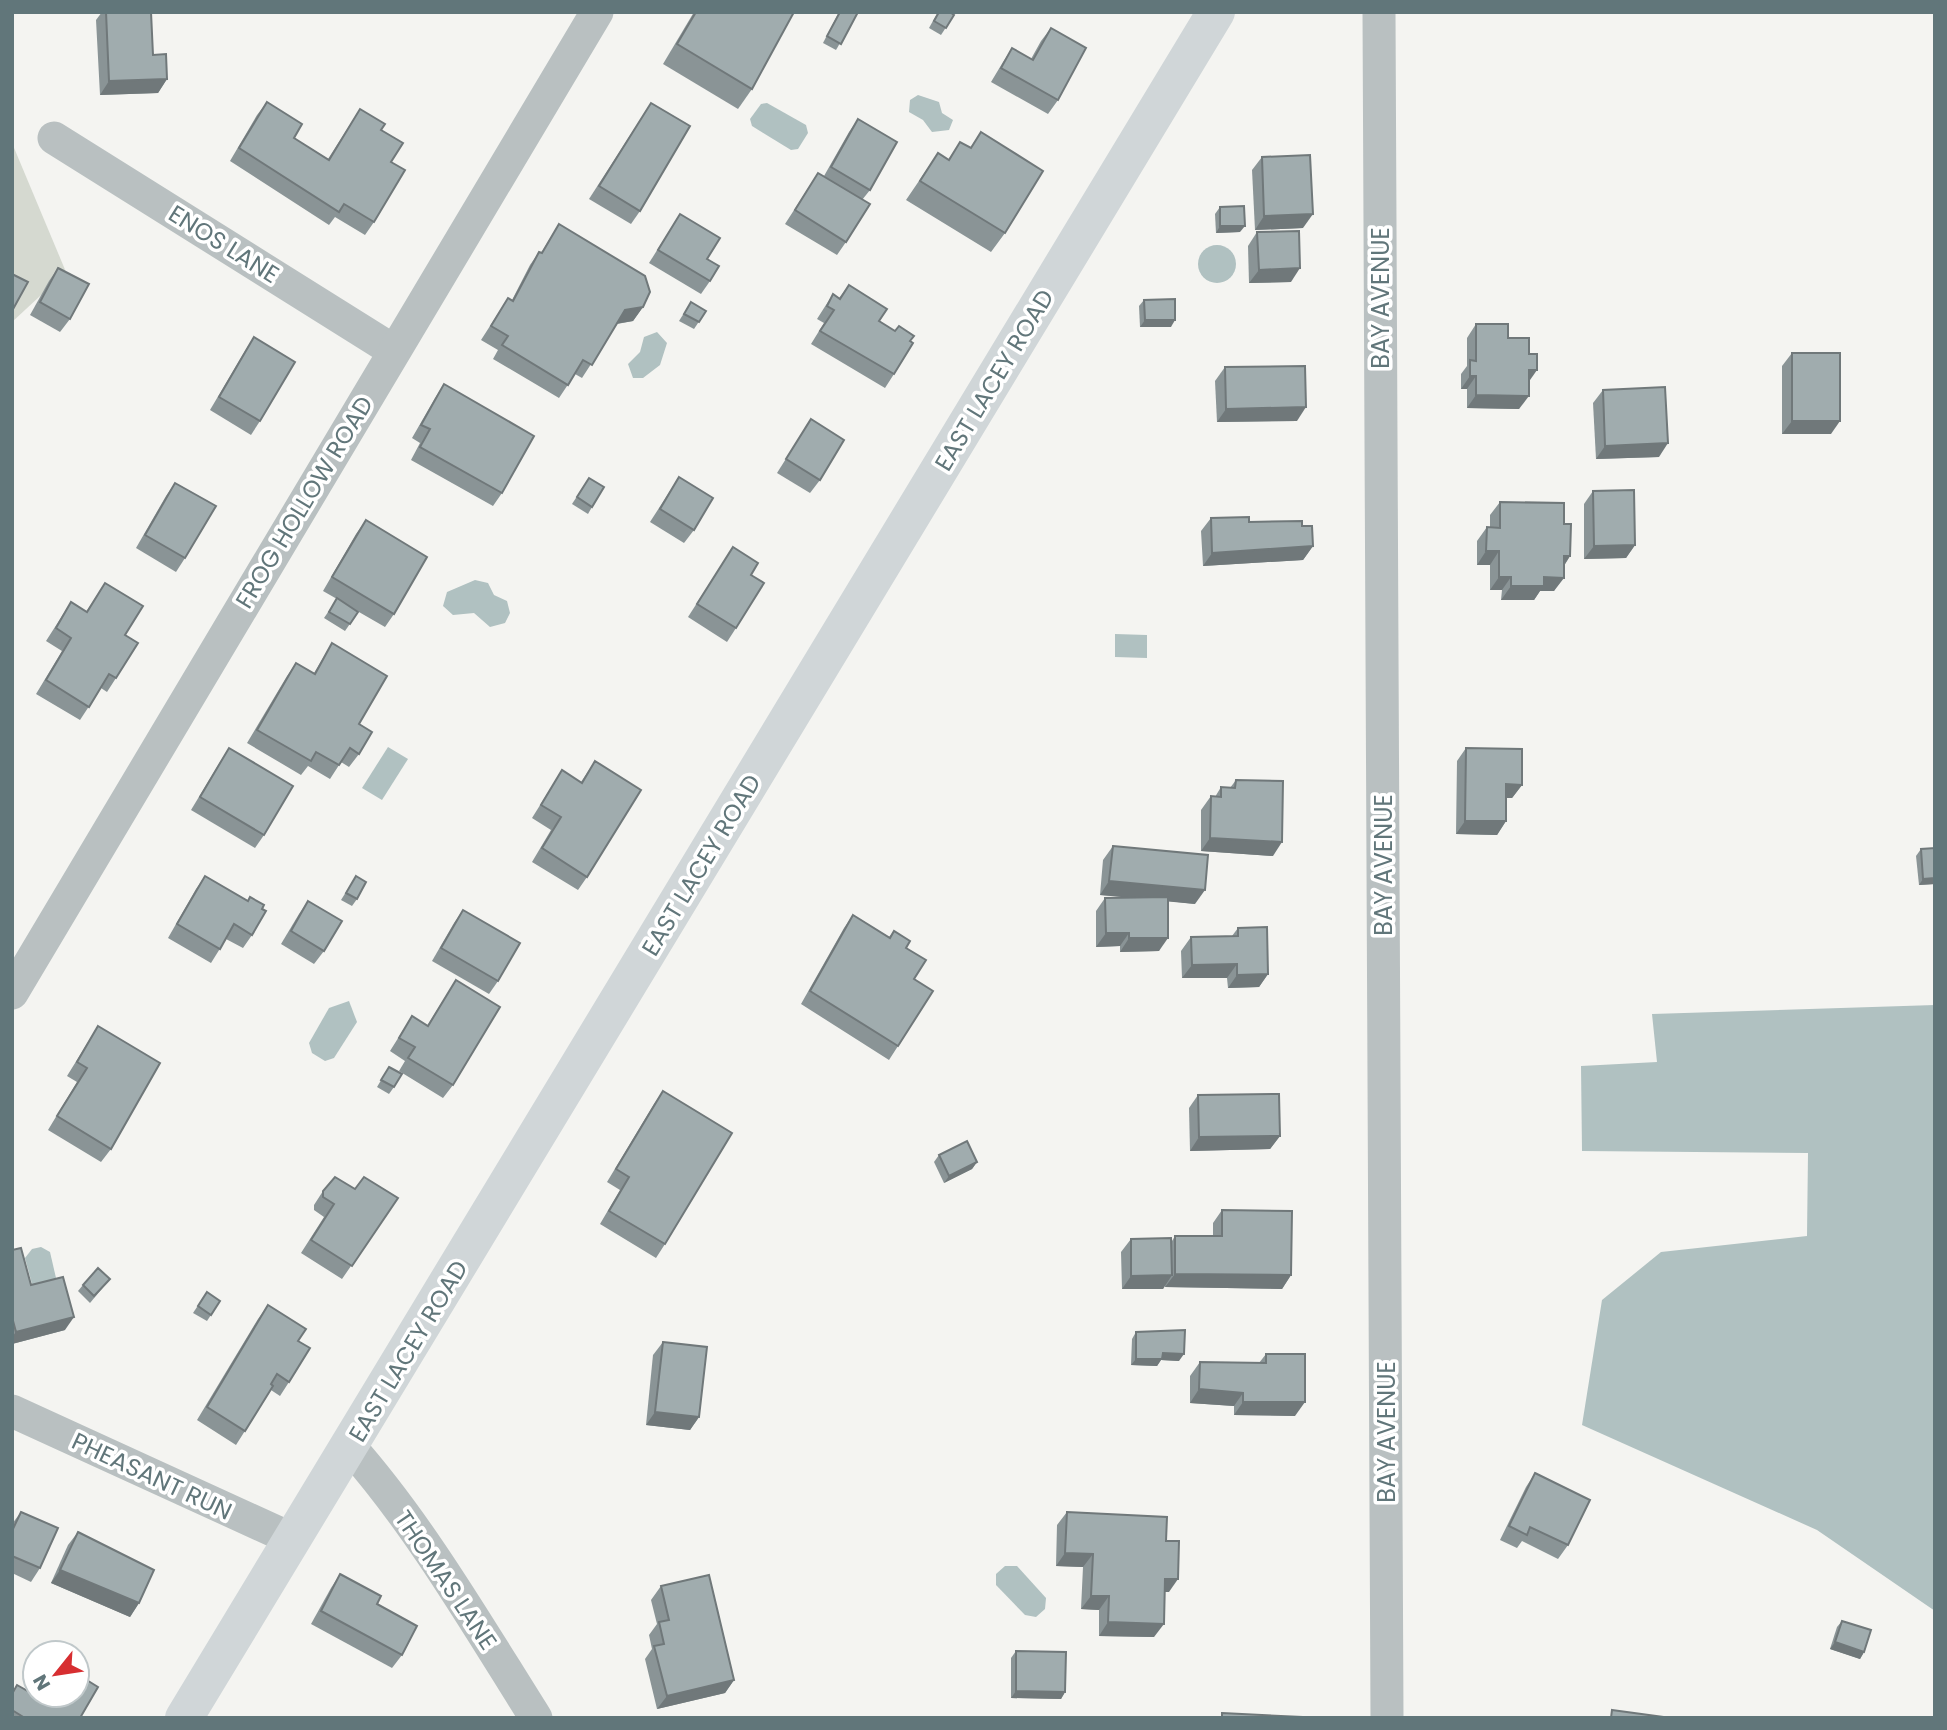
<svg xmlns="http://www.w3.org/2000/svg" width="1947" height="1730" viewBox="0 0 1947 1730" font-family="Poppins,sans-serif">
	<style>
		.green { fill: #d5d9d0 }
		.water { fill: #b0c1c1 }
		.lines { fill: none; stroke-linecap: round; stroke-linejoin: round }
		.street { stroke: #b9c0c1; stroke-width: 33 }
		.secondary { stroke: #d0d6d8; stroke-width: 38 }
		.wall { fill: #8a9496 }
		.shaded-wall { fill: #70787a }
		.building { fill: #a0acae; stroke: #70787a; stroke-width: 2 }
		.labels { text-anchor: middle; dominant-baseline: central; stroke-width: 7; stroke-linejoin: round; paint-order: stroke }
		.street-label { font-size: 24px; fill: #61767a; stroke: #fff }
	</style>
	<rect width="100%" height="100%" fill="#f4f4f1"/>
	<path class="green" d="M12 143 66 272 12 322Z"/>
	<g class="water">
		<path d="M918 95 939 102 942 113 953 120 949 130 932 132 923 120 909 112 910 100Z"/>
		<path d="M767 103 806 125 808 133 798 149 791 150 752 126 750 119 761 104Z"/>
		<circle cx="1217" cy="264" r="19"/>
		<path d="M657 332 667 343 660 365 643 378H633L628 364 640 352 644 337Z"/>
		<path d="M475 580 488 583 494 595 507 601 510 613 505 623 490 627 474 613 453 615 443 606 447 592Z"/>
		<path d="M1115 634 1147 635V658L1115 657Z"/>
		<path d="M388 747 408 759 382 800 362 788Z"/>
		<path d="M349 1001 357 1022 334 1058 325 1061 312 1053 309 1043 329 1008Z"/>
		<path d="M1935 1005V1611L1817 1530 1582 1425 1602 1300 1661 1252 1807 1236 1808 1153 1582 1151 1581 1066 1657 1062 1652 1014Z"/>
		<path d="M41 1247 50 1252 56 1278 51 1286 40 1289 32 1284 25 1258 32 1249Z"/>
		<path d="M1005 1566H1017L1046 1598 1045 1609 1036 1617 1025 1615 996 1585V1574Z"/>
	</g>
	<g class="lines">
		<g class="street">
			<path d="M1379 12 1387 1718"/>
			<path d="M54 138 394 351"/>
			<path d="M12 993 597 12"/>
			<path d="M12 1411 292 1539"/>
			<path d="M350 1447C420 1526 479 1628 536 1718"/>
		</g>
		<path class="secondary" d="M184 1718 1216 12"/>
	</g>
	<g class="wall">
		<path d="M102 12H151L153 55 167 79 158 93 100 95 96 20Z"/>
		<path d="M694 12H794L752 89 738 109 663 64Z"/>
		<path d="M839 12H858L836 50 823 43Z"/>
		<path d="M938 12 954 15 941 35 929 28Z"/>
		<path d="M1051 28 1058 100 1048 114 991 82 1003 62 1012 48 1031 59 1041 41Z"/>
		<path d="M267 102 294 138 328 159 360 109 381 130 374 222 365 235 335 217 329 225 230 161 257 115Z"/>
		<path d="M651 103 640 211 631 224 589 199Z"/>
		<path d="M858 119 870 190 862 200 846 242 837 255 785 224 818 173 824 176 849 132Z"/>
		<path d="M981 132 1005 233 991 252 906 200 938 153 948 160 960 142 970 148Z"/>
		<path d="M1262 157 1303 228 1255 230 1252 170Z"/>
		<path d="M1220 207 1240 232 1216 233 1215 214Z"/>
		<path d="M680 214 707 259 710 281 701 294 649 263Z"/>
		<path d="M559 224 643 307 633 321 617 324 582 378 575 374 559 398 493 359 498 350 481 340 508 298 512 300 530 265 539 252 541 253Z"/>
		<path d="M1257 232 1291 282 1249 283 1248 246Z"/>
		<path d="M58 268 70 319 60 332 30 315 49 281Z"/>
		<path d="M849 285 879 321 910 341 894 374 885 388 811 344 824 323 817 319 824 308 833 294 839 298Z"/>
		<path d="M1144 300 1171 327H1140L1139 306Z"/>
		<path d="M691 302 706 311 694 329 679 321Z"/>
		<path d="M1476 324 1508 338 1529 382 1519 409 1467 408V389H1461V374L1467 366V338Z"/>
		<path d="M254 337 260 421 251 435 210 410 245 351Z"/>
		<path d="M1792 353 1831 434H1782V366Z"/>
		<path d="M1225 367 1297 421 1217 422 1215 381Z"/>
		<path d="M444 384 502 493 493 506 411 460 420 443 412 438 435 398Z"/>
		<path d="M1603 390 1659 457 1596 459 1593 403Z"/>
		<path d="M811 419 820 480 810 493 777 473Z"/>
		<path d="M679 477 694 530 684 543 650 522Z"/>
		<path d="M589 478 592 507 588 514 572 504Z"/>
		<path d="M175 483 185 558 176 572 136 548 166 496Z"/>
		<path d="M1593 491 1635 545 1626 558 1584 559V504Z"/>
		<path d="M1500 502 1564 524 1570 556 1564 566 1554 591H1540L1534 600H1501L1502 590H1490V565H1477V541L1487 527H1490V515Z"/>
		<path d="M1211 518 1249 522 1302 526 1313 546 1303 560 1203 566 1201 531Z"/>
		<path d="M366 520 394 614 385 627 352 608 358 612 345 631 324 618 337 599 323 591 356 534Z"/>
		<path d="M733 547 751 575 736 628 727 642 688 617Z"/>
		<path d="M105 583 125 635 116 678 107 692 101 688 80 720 36 694 62 651 46 641 62 616 71 602 86 612Z"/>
		<path d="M332 643 359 724V754L349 767 341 762 330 779 308 766 301 775 247 743 287 676 296 663 314 673Z"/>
		<path d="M229 748 264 835 255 848 191 810 220 762Z"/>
		<path d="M1466 748 1522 785 1512 798H1506V821L1497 835 1456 834 1457 761Z"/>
		<path d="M595 761 587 877 578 890 532 862 551 830 532 818 562 770 581 782Z"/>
		<path d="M1236 780 1273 856 1201 851V810L1211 796 1215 797 1221 787 1230 788Z"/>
		<path d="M1113 846 1195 904 1168 901 1159 951 1120 952V946L1096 947V911L1105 898 1129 897 1100 895 1103 860Z"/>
		<path d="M1921 849 1935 884 1919 885 1916 856Z"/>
		<path d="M205 876 248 901 252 935 243 948 226 939 211 963 168 938 196 889Z"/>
		<path d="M356 876 357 899 352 906 341 900Z"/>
		<path d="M308 901 324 951 314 964 281 944 299 914Z"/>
		<path d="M463 910 498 981 489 994 432 961 454 923Z"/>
		<path d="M853 915 889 937 894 931 906 948 914 979 898 1046 889 1060 801 1004 844 928Z"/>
		<path d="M1238 928 1268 974 1259 987 1228 988 1227 978H1182L1181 951 1191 937 1232 936Z"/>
		<path d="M456 980 453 1085 443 1098 399 1071 405 1061 390 1051 412 1016 427 1026Z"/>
		<path d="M98 1026 111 1149 101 1162 48 1130 77 1082 67 1076Z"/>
		<path d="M389 1067 394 1087 389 1094 377 1087Z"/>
		<path d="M663 1091 665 1244 656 1258 600 1224 620 1190 607 1182 654 1104Z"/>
		<path d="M1198 1095 1280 1136 1270 1149 1190 1151 1189 1108Z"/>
		<path d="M939 1155 977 1162 972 1169 944 1183 934 1162Z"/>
		<path d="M364 1177 398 1198 342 1279 301 1253 324 1217 314 1210V1205L323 1191 355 1189Z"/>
		<path d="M1222 1210 1291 1275 1282 1289 1165 1287V1285L1163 1289H1122L1121 1252 1131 1239 1172 1241 1175 1236H1213V1223Z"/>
		<path d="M12 1250 31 1285 65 1330 12 1344Z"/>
		<path d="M110 1279 90 1303 78 1291 83 1285Z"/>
		<path d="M207 1292 220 1301 207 1321 193 1313Z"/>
		<path d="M268 1305 298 1341 289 1382 280 1396 271 1390 236 1445 197 1420 258 1319Z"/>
		<path d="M1136 1332 1179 1361 1161 1360 1157 1366 1131 1365 1132 1339Z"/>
		<path d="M663 1342 699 1417 690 1430 646 1425 653 1355Z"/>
		<path d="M1266 1354 1295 1416 1234 1415V1406L1190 1403V1376L1200 1362 1259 1363Z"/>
		<path d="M1535 1473 1568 1545 1558 1559 1522 1541 1517 1548 1500 1540 1526 1487Z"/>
		<path d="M21 1512 40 1568 31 1582 12 1573V1524Z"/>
		<path d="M1067 1512 1166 1541 1169 1592H1165L1154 1637 1099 1636V1610L1081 1609 1083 1567 1056 1566 1057 1525Z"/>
		<path d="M78 1532 139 1603 130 1617 51 1583 68 1545Z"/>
		<path d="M340 1574 377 1604 402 1655 392 1668 311 1624 331 1588Z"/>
		<path d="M661 1586 734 1680 725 1693 657 1709 645 1659 652 1649 649 1635 657 1624 651 1600Z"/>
		<path d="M1842 1621 1864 1652 1860 1659 1830 1649 1837 1627Z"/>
		<path d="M1016 1651 1065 1692 1061 1699 1011 1698V1658Z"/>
		<path d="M17 1685 41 1698 43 1695H77L80 1718H12V1692Z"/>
	</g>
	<g class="shaded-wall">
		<path d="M167 79 158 93 100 95 109 81Z"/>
		<path d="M1313 214 1303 228 1255 230 1264 216Z"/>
		<path d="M1220 226H1245L1240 232 1216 233Z"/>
		<path d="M1300 268 1291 282 1249 283 1259 270Z"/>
		<path d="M643 307 633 321 615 324 625 310Z"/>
		<path d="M1145 320H1175L1171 327H1140Z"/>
		<path d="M1529 370H1537L1528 383Z"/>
		<path d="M1470 376H1476L1467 389H1461Z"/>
		<path d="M1476 395 1529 396 1519 409 1467 408Z"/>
		<path d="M1306 407 1297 421 1217 422 1226 409Z"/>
		<path d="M1792 421H1840L1831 434H1782Z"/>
		<path d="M1668 443 1659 457 1596 459 1605 446Z"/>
		<path d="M1635 545 1626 558 1584 559 1594 546Z"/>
		<path d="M1313 546 1303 560 1203 566 1212 553Z"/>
		<path d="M1486 551H1499L1490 565H1477Z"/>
		<path d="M1564 556H1570L1561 570Z"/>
		<path d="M1499 577H1511L1502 590H1490Z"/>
		<path d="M1544 577 1564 578 1554 591H1540L1534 600H1501L1511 586Z"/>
		<path d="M1506 784 1522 785 1512 798H1497Z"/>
		<path d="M1465 821H1506L1497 835 1456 834Z"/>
		<path d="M1210 838 1282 842 1273 856 1201 851Z"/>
		<path d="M1935 878V884L1919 885 1923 879Z"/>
		<path d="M1109 881 1205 890 1195 904 1100 895Z"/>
		<path d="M1106 933H1129L1120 946 1096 947Z"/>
		<path d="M1129 938H1168L1159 951 1120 952Z"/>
		<path d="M1237 964 1227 978H1182L1192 965Z"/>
		<path d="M1268 974 1259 987 1228 988 1237 975Z"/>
		<path d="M1280 1136 1270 1149 1190 1151 1199 1137Z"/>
		<path d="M977 1162 972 1169 944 1183 949 1176Z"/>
		<path d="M1175 1274 1291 1275 1282 1289 1165 1287Z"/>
		<path d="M1172 1275 1163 1289H1122L1131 1276Z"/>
		<path d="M74 1317 65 1330 12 1344V1337L16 1332Z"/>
		<path d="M1163 1353 1184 1354 1179 1361 1161 1360 1157 1366 1131 1365 1136 1359Z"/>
		<path d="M1199 1389 1243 1393 1234 1406 1190 1403Z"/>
		<path d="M1243 1402H1305L1295 1416 1234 1415Z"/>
		<path d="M655 1412 699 1417 690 1430 646 1425Z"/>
		<path d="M1065 1553 1093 1554 1083 1567 1056 1566Z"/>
		<path d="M60 1570 139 1603 130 1617 51 1583Z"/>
		<path d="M1165 1579H1178L1169 1592H1156Z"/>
		<path d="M1091 1596H1109L1099 1610 1081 1609Z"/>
		<path d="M1108 1622 1164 1624 1154 1637 1099 1636Z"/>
		<path d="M1835 1642 1864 1652 1860 1659 1830 1649Z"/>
		<path d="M734 1680 725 1693 657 1709 667 1696Z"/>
		<path d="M1016 1691 1065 1692 1061 1699 1011 1698Z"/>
	</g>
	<g class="building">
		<path d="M106 12H151L153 55 166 54 167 79 109 81Z"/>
		<path d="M696 12H794L752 89 677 44Z"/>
		<path d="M840 12H858L841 44 827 36Z"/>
		<path d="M939 12H950L954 15 946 28 934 21Z"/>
		<path d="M1051 28 1086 48 1058 100 1001 68 1012 48 1033 60Z"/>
		<path d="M267 102 302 124 294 138 329 160 360 109 385 124 381 130 403 143 391 162 405 170 374 222 344 204 339 212 239 148Z"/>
		<path d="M651 103 690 126 640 211 599 186Z"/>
		<path d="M858 119 897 142 870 190 831 167Z"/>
		<path d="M981 132 1043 171 1005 233 920 181 938 153 949 160 960 142 971 148Z"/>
		<path d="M1310 155 1313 214 1264 216 1262 157Z"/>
		<path d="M818 173 870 204 846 242 795 210Z"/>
		<path d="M1244 206 1245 226H1220V207Z"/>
		<path d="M680 214 720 238 707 259 719 266 710 281 658 250Z"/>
		<path d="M559 224 645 276 650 292 643 307 625 310 592 365 583 360 568 385 502 345 508 336 491 326 508 298 513 301 539 252 542 253Z"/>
		<path d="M1299 231 1300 268 1259 270 1257 232Z"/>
		<path d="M58 268 89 284 70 319 40 302Z"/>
		<path d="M12 274 28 282 12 311Z"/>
		<path d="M849 285 887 309 879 321 895 331 899 326 914 336 910 341 913 343 894 374 820 331 834 310 827 306 833 294 840 299Z"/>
		<path d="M1175 299V320H1145L1144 300Z"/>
		<path d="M691 302 706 311 699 322 684 314Z"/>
		<path d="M1476 324H1508V338H1529V354H1537V370H1529V396L1476 395V376H1470V360L1476 361Z"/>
		<path d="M254 337 295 362 260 421 219 397Z"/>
		<rect x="1792" y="353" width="48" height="68"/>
		<path d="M1305 366 1306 407 1226 409 1225 367Z"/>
		<path d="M444 384 534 436 502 493 420 447 430 429 421 425Z"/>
		<path d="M1665 387 1668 443 1605 446 1603 390Z"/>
		<path d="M811 419 844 440 820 480 786 459Z"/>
		<path d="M679 477 713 498 694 530 660 509Z"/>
		<path d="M589 478 604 487 592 507 577 497Z"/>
		<path d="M175 483 216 506 185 558 145 535Z"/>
		<path d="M1634 490 1635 545 1594 546 1593 491Z"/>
		<path d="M1500 502 1564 503V524H1571L1570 556H1564V578L1544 577V586H1511V577H1499V551H1486L1487 527 1500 528Z"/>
		<path d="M1249 517V522L1302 521V526H1312L1313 546 1212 553 1211 518Z"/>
		<path d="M366 520 427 557 394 614 332 577Z"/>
		<path d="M733 547 758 563 751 575 764 583 736 628 697 604Z"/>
		<path d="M105 583 143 606 125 635 138 643 116 678 109 674 89 707 46 680 71 638 56 628 71 602 87 612Z"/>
		<path d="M337 598 358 612 350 624 329 612Z"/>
		<path d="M332 643 387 676 359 724 372 732 359 754 350 748 339 765 316 752 311 761 257 730 296 663 315 674Z"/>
		<path d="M229 748 293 786 264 835 200 797Z"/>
		<path d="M1466 748 1522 749V785L1506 784V821H1465Z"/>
		<path d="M595 761 641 790 587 877 542 848 561 817 541 805 562 770 582 783Z"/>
		<path d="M1236 780 1283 781 1282 842 1210 838 1211 796 1221 797V787L1235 788Z"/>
		<path d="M1113 846 1208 855 1205 890 1109 881Z"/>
		<path d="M1935 848V878L1923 879 1921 849Z"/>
		<path d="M205 876 248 901 250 897 264 905 262 909 266 911 252 935 234 924 220 949 177 924Z"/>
		<path d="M356 876 366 882 357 899 346 893Z"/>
		<path d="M1168 897V938H1129V933H1106L1105 898Z"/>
		<path d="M308 901 342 921 324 951 291 931Z"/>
		<path d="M463 910 520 943 498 981 441 948Z"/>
		<path d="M853 915 890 938 894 931 910 941 906 948 926 960 914 979 933 991 898 1046 810 991Z"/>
		<path d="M1267 927 1268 974 1237 975V964L1192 965 1191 937 1238 936V928Z"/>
		<path d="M456 980 500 1007 453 1085 408 1058 415 1047 399 1038 412 1016 428 1026Z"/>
		<path d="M98 1026 160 1063 111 1149 57 1116 87 1068 77 1062Z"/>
		<path d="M389 1067 402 1074 394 1087 381 1080Z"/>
		<path d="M663 1091 732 1133 665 1244 609 1211 629 1177 616 1169Z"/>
		<path d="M1279 1094 1280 1136 1199 1137 1198 1095Z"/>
		<path d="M967 1141 977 1162 949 1176 939 1155Z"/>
		<path d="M335 1177 355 1189 364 1177 398 1198 352 1266 311 1240 334 1204 323 1197V1191Z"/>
		<path d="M1222 1210 1292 1211 1291 1275 1175 1274V1236H1222Z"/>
		<path d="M1171 1238 1172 1275 1131 1276V1239Z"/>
		<path d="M21 1248 31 1285 63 1277 74 1317 16 1332 12 1317V1250Z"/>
		<path d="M98 1268 110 1279 94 1296 83 1285Z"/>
		<path d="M207 1292 220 1301 211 1315 198 1306Z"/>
		<path d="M268 1305 306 1329 298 1341 310 1348 289 1382 277 1374 271 1384 273 1386 245 1431 207 1407Z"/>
		<path d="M1185 1330 1184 1354 1163 1353 1162 1359H1136V1332Z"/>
		<path d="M663 1342 707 1347 699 1417 655 1412Z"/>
		<path d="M1266 1354H1305V1402H1243V1393L1199 1389 1200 1362 1266 1363Z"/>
		<path d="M1535 1473 1590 1500 1568 1545 1530 1527 1527 1535 1509 1526Z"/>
		<path d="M21 1512 58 1528 40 1568 12 1556V1531Z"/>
		<path d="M1067 1512 1167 1517 1166 1541H1179L1178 1579H1165L1164 1624 1108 1622 1109 1596H1091L1093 1554 1065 1553Z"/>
		<path d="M78 1532 154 1570 139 1603 60 1570Z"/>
		<path d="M340 1574 381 1596 377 1604 417 1626 402 1655 321 1611Z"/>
		<path d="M709 1575 734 1680 667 1696 654 1646 664 1644 659 1622 669 1620 661 1586Z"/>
		<path d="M1842 1621 1871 1630 1864 1652 1835 1642Z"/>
		<path d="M1016 1651 1066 1652 1065 1692 1016 1691Z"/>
		<path d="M77 1674 98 1687 80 1718H25L12 1710V1694L17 1685 42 1699 44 1695H77Z"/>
		<path d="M1612 1710 1671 1718H1611Z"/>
		<path d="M1222 1713 1302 1717V1718H1222Z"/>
	</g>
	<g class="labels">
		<g class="street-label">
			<text transform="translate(224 244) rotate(32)">ENOS LANE</text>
			<text transform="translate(1380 298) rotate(-90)">BAY AVENUE</text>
			<text transform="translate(994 380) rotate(-59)">EAST LACEY ROAD</text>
			<text transform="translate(304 502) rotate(-59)">FROG HOLLOW ROAD</text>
			<text transform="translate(701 865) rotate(-59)">EAST LACEY ROAD</text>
			<text transform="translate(1383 865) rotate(-90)">BAY AVENUE</text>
			<text transform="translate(408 1351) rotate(-59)">EAST LACEY ROAD</text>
			<text transform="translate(1386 1432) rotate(-90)">BAY AVENUE</text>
			<text transform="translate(152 1476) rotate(25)">PHEASANT RUN</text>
			<text transform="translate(446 1580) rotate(56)">THOMAS LANE</text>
		</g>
	</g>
	<rect width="1947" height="1730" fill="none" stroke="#61767a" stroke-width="28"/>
	<g transform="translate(56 1674) rotate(240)"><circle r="33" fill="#ffffff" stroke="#c0c8ca" stroke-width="2"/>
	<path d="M0-5L12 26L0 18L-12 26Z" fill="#d72e31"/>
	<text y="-10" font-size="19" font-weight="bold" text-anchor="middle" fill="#61767a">N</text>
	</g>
</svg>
